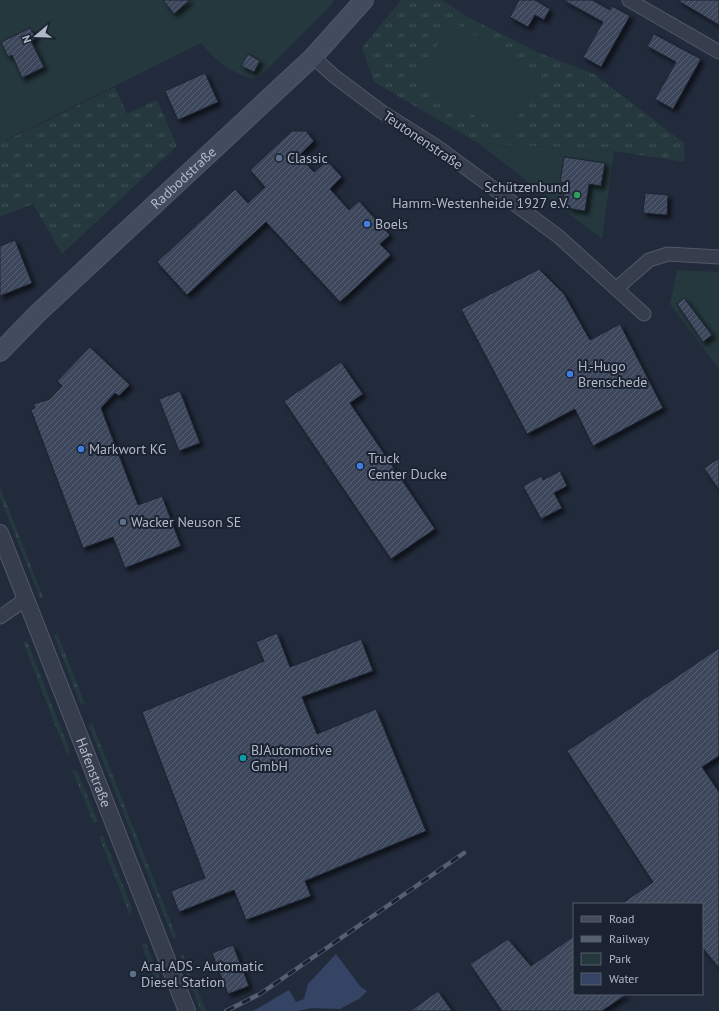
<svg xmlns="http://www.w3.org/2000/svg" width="719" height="1011" viewBox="0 0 719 1011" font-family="'PT Sans',sans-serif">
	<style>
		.grass { fill: url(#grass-tufts) }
		.green { fill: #24383d }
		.water { fill: #354464 }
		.building { fill: url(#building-hatch); stroke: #1d2433; filter: url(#shadow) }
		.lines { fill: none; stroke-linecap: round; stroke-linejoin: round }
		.minor-casing { stroke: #515867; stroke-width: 15 }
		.tertiary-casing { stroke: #515867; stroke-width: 18 }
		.secondary-casing { stroke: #515867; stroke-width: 20 }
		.minor { stroke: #363d4c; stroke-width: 13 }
		.tertiary { stroke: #363d4c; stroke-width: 16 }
		.secondary { stroke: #434b5f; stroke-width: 18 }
		.rail-casing { stroke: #576073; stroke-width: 4.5 }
		.rail { stroke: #1b2231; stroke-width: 3; stroke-dasharray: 9; stroke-linecap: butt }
		.service-dot { fill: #5c6f8a; stroke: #1b2231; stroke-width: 1.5 }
		.leisure-dot { fill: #2e9e5b; stroke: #1b2231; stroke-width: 1.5 }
		.shop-dot { fill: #3f7fe0; stroke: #1b2231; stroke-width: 1.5 }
		.culture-dot { fill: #0f9aa8; stroke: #1b2231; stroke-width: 1.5 }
		.labels { text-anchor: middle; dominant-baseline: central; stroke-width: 4; stroke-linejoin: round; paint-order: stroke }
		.street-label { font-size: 14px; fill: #b1b8c8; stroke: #1b2231 }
		.poi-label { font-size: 14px; fill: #b1b8c8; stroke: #1b2231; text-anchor: start }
	</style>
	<defs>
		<pattern id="grass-tufts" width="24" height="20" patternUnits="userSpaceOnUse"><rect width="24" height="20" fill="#24383d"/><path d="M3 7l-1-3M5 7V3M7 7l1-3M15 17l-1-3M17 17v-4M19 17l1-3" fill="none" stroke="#415358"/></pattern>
		<pattern id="building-hatch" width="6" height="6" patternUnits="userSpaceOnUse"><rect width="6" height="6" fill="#3e475c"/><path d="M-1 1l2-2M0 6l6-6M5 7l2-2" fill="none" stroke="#585f72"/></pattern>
		<filter id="shadow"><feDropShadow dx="3.5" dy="3.5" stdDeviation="2" flood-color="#0009"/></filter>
	</defs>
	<rect width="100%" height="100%" fill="#222b3c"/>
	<g class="grass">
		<path d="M401 0H442L466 16 537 52 594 74 684 143 685 162 614 151 478 143 374 82 362 48Z"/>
		<path d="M115 87 127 114 157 100 177 146 62 254 33 204 0 217V133L5 141Z"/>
		<path d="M0 487 43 597 40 598 0 497Z"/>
		<path d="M57 633 85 704 80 703 54 635Z"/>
		<path d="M27 641 70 751 67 755 23 642Z"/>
		<path d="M92 723 177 938H173L89 726Z"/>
		<path d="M72 770 77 771 98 821 94 824Z"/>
		<path d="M99 836H103L132 908 130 916Z"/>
		<path d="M141 943 146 944 162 984 158 988Z"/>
		<path d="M183 955 206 1011H201L180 957Z"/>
	</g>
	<g class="green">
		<path d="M0 0H333V3L260 76 252 79C228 70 218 63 201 43L4 141 0 133Z"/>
		<path d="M452 21 542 76 507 135 416 80Z"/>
		<path d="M478 143 614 151 602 239Z"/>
		<path d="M677 270 719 272V369L670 304Z"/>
	</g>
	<path class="water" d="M336 954 360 986 367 991 359 999 340 1009 312 1008 298 1011H253L289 990 296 1002 304 999 308 984Z"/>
	<g class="building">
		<path d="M163 0H190L174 14Z"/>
		<path d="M519 0H535L550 9 544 20 535 15 528 27 510 17Z"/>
		<path d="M563 0H592L610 10 612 6 630 16 601 67 583 57 603 22Z"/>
		<path d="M677 0H719V25L699 13Z"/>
		<path d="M30 28 36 38 31 41 44 67 22 78 12 55 8 57 1 42Z"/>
		<path d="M654 34 701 59 673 109 655 99 676 62 647 46Z"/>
		<path d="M248 54 260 61 254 72 241 66Z"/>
		<path d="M205 73 218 102 178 120 165 91Z"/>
		<path d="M292 131H306L314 141 299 156 314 172 327 161 342 177 330 189 349 210 359 201 390 235 380 244 391 255 340 302 266 222 187 295 157 262 235 189 248 203 265 187 250 170Z"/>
		<path d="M564 157 605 163 601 186 589 184 585 211 572 209 562 203 566 183 560 182Z"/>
		<path d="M645 193 668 195 667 215 643 213Z"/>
		<path d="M15 240 32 283 0 296V246Z"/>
		<path d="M539 269 564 294 590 340 620 324 663 408 593 446 575 409 527 434 461 309Z"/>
		<path d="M684 298 712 335 703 342 677 304Z"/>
		<path d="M90 347 130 385 119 396 115 393 101 408 138 505 162 496 181 546 125 568 113 537 83 548 31 410 35 408 33 404 50 399 62 386 57 381Z"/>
		<path d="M341 362 363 394 350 403 435 529 391 559 284 401Z"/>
		<path d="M180 391 200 443 179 451 159 399Z"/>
		<path d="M719 458V490L704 468Z"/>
		<path d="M560 471 567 486 554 493 562 508 541 519 523 486 541 476 543 480Z"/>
		<path d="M277 633 290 667 361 639 373 671 302 697 317 734 376 709 426 831 305 881 311 896 246 920 234 890 179 912 171 891 205 878 142 712 264 661 256 642Z"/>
		<path d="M719 648V756L702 767 719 792V968L702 947V904H621L653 882 567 751Z"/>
		<path d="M574 936V994H627L602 1011H502L470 964 508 939 531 966Z"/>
		<path d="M233 945 249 986 228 994 212 953Z"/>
		<path d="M438 991 452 1011H410Z"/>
	</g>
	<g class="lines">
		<defs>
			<g id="minor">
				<path d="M629 0 719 52"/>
				<path d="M313 57 334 76 382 112 436 146 558 236 644 314"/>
				<path d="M617 288 649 260 668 254 719 257"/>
				<path d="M0 617 26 599"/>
			</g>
			<g id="tertiary">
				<path id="s1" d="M0 533 187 1011"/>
			</g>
			<g id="secondary">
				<path id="s2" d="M0 352 37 314 313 57 364 0"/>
			</g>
		</defs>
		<use href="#minor" class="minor-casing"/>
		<use href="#tertiary" class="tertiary-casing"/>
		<use href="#secondary" class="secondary-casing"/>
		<use href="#minor" class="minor"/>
		<use href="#tertiary" class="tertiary"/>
		<use href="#secondary" class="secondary"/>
		<defs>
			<path id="rail" d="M226 1011 260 994 464 853"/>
		</defs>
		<use href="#rail" class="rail-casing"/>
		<use href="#rail" class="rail"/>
	</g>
	<g class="service-dot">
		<circle cx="279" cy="158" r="4"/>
		<circle cx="123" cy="522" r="4"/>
		<circle cx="133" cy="974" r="4"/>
	</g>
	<circle class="leisure-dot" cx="577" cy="195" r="4"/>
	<g class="shop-dot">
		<circle cx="367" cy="224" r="4"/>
		<circle cx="570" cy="374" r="4"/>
		<circle cx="81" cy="449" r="4"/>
		<circle cx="360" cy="466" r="4"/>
	</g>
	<circle class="culture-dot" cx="243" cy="758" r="4"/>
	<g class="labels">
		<g class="street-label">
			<text transform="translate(423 140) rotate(34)">Teutonenstraße</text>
			<text stroke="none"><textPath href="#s2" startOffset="253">Radbodstraße</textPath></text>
			<text stroke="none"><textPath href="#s1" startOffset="257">Hafenstraße</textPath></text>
		</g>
		<g class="poi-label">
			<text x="287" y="158">Classic</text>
			<text x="569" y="187" text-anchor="end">Schützenbund<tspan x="569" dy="16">Hamm-Westenheide 1927 e.V.</tspan></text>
			<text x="375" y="224">Boels</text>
			<text x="578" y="366">H.-Hugo<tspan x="578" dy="16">Brenschede</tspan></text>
			<text x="89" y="449">Markwort KG</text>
			<text x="368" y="458">Truck<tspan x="368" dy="16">Center Ducke</tspan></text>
			<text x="131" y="522">Wacker Neuson SE</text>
			<text x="251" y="750">BJAutomotive<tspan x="251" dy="16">GmbH</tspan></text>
			<text x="141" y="966">Aral ADS - Automatic<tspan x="141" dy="16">Diesel Station</tspan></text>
		</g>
	</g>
	<rect x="573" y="903" width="130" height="92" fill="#1b2231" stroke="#575e6d"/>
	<rect x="581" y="916" width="20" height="6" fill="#434b5f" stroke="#575e6d"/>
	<text x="609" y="923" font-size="12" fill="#b1b8c8">Road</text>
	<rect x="581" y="936" width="20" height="6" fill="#576073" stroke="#575e6d"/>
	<text x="609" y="943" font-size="12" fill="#b1b8c8">Railway</text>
	<rect x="581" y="953" width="20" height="12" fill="#24383d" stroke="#575e6d"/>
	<text x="609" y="963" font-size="12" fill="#b1b8c8">Park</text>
	<rect x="581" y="973" width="20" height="12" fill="#354464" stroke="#575e6d"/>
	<text x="609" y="983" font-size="12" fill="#b1b8c8">Water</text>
	<g transform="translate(36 36) rotate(251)" stroke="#1b2231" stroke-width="3" paint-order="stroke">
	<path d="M0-3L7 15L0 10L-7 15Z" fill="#b1b8c8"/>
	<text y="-6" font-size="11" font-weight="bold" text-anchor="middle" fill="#b1b8c8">N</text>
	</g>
</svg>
